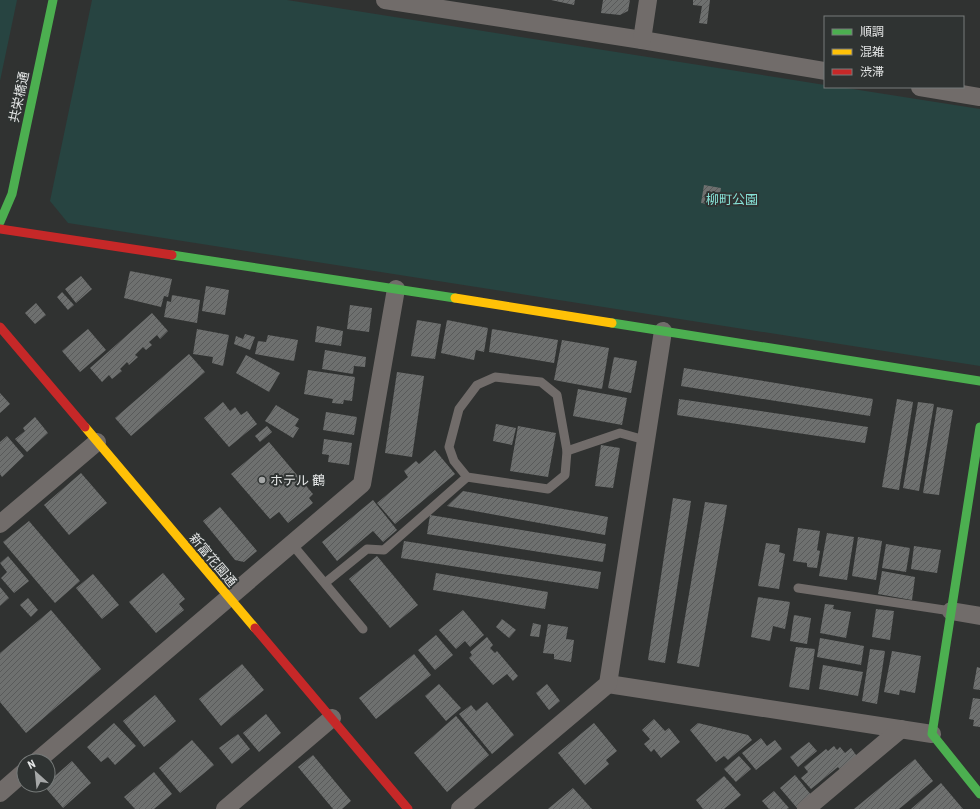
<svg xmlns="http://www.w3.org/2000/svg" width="980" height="809" viewBox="0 0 980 809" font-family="'Roboto Condensed','Noto Sans JP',sans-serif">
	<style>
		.green { fill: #274441 }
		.building { fill: url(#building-hatch) }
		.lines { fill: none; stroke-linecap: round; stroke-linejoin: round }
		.lane { stroke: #716c6a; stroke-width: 9 }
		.street { stroke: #716c6a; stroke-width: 18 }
		.fast { stroke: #4caf50; stroke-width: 9 }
		.slow { stroke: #ffc107; stroke-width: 9 }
		.jam { stroke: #c62828; stroke-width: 9 }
		.poi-dot { fill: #a5a7a7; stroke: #2f3332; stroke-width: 1.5 }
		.labels { text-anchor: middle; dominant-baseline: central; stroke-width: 4; stroke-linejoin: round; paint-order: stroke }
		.street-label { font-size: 13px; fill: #e4e6e6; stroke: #2f3332 }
		.park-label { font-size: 13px; fill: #87e1d6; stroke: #2f3332 }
		.poi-label { font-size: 13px; fill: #e4e6e6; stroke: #2f3332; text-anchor: start }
	</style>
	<defs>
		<pattern id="building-hatch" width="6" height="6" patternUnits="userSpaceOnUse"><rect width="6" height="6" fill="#6e706f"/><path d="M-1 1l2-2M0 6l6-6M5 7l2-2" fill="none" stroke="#595a5a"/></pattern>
	</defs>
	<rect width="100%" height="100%" fill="#303231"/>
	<g class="green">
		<path d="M0 0H17L0 81Z"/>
		<path d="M92 0H287L825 85V87H840L980 109V366L68 223 50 201Z"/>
	</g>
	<g class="building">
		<path d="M551 0H575L574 5Z"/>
		<path d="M603 0H630L628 11 620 15 601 13Z"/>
		<path d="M693 0H710L707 24 699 23 702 6 693 5Z"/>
		<path d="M704 185 721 188 718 206 701 203Z"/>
		<path d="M130 271 172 279 168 297 164 296 161 307 124 298Z"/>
		<path d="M81 276 92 289 76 303 65 289Z"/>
		<path d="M206 286 229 290 225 315 202 311Z"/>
		<path d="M62 292 74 305 68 310 57 297Z"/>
		<path d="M172 295 200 300 197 323 164 317 167 301 171 302Z"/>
		<path d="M36 303 46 315 35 324 25 313Z"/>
		<path d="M350 305 372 308 369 332 347 329Z"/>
		<path d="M152 313 168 331 160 339 157 335 149 342 152 345 146 350 143 347 135 355 138 357 129 365 127 362 120 369 122 371 112 379 109 375 102 382 90 368Z"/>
		<path d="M417 320 441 324 435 359 411 356Z"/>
		<path d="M447 320 488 328 484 352 476 350 474 360 441 353Z"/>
		<path d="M317 326 343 331 341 346 315 342Z"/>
		<path d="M88 329 106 350 80 372 62 351Z"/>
		<path d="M197 329 229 335 223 366 212 363 213 357 193 354Z"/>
		<path d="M492 329 558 340 554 363 489 352Z"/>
		<path d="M245 334 255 337 250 350 234 344 236 336 243 339Z"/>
		<path d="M268 335 298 340 294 361 255 354 258 341 266 342Z"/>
		<path d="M562 340 609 348 602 389 554 380Z"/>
		<path d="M325 350 366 357 365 367 354 366 353 374 322 369Z"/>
		<path d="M189 354 205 372 131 436 115 418Z"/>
		<path d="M246 355 280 373 269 392 236 373Z"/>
		<path d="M614 357 637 361 631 393 608 388Z"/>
		<path d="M684 368 873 399 870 416 681 386Z"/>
		<path d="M308 370 355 377 352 401 344 400 343 404 332 403 333 399 304 394Z"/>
		<path d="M397 372 424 376 412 457 385 453Z"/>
		<path d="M578 389 627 398 622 425 573 416Z"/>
		<path d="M0 393 10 404 0 413Z"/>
		<path d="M679 399 868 427 865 443 677 415Z"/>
		<path d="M897 399 913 402 899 490 882 487Z"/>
		<path d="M223 402 230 411 235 407 241 415 247 411 257 424 229 447 204 418Z"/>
		<path d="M918 402 934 404 919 491 903 488Z"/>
		<path d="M276 405 299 419 295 426 299 428 293 438 265 421Z"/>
		<path d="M937 407 953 410 939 495 923 493Z"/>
		<path d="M326 412 357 417 354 435 323 430Z"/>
		<path d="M35 417 48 433 27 452 15 439 25 431 23 428Z"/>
		<path d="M496 424 516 428 512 445 493 441Z"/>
		<path d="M267 426 272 432 260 442 255 436Z"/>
		<path d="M518 426 556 433 548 477 510 471Z"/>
		<path d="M7 436 24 456 2 477 0 474V442Z"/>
		<path d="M324 439 352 443 349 465 328 462 329 455 322 454Z"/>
		<path d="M269 442 313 494 309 498 313 503 288 523 279 512 270 519 231 474Z"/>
		<path d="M601 445 620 448 613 488 595 486Z"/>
		<path d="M435 450 455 474 395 524 377 503 408 477 404 471 416 461 419 464Z"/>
		<path d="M81 473 107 503 69 535 44 505Z"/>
		<path d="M463 491 608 517 605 535 447 506Z"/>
		<path d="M673 498 691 501 665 663 648 660Z"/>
		<path d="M373 500 397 530 383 542 373 531 337 561 322 542Z"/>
		<path d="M705 502 727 505 699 667 677 663Z"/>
		<path d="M220 507 257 551 244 562 235 560 203 521Z"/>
		<path d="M430 515 606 544 603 562 427 534Z"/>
		<path d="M29 521 80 581 55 603 3 542Z"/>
		<path d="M798 528 820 531 817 550 820 551 817 568 807 567V563L793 561Z"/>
		<path d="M827 533 854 537 847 580 819 576Z"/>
		<path d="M858 537 882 541 876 580 852 576Z"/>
		<path d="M404 541 601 572 598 589 401 558Z"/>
		<path d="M766 543 780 545 779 552 785 554 779 589 758 586Z"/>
		<path d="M886 544 910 548 906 572 882 568Z"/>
		<path d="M914 546 941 550 937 573 911 569Z"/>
		<path d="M8 556 29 581 14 593 1 578 7 572 0 563Z"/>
		<path d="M377 556 418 605 390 628 349 579Z"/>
		<path d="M882 571 915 577 912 600 878 594Z"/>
		<path d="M163 573 185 599 179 604 184 610 156 633 129 602Z"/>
		<path d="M436 573 548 592 545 609 433 590Z"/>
		<path d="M93 574 119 605 102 619 76 588Z"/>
		<path d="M0 587 9 598 0 606Z"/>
		<path d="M758 597 790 602 785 629 773 626 770 641 751 637Z"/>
		<path d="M28 598 38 610 31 617 20 605Z"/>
		<path d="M825 604 834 605 833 609 851 612 846 638 820 633Z"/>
		<path d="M876 609 894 611 890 640 872 637Z"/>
		<path d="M51 610 101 669 26 733 0 702V653Z"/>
		<path d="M463 610 484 635 470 647 465 641 456 649 439 630Z"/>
		<path d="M794 615 811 618 807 644 790 641Z"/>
		<path d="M502 619 516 630 509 638 496 627Z"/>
		<path d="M533 623 541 625 539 637 530 636Z"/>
		<path d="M548 624 568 627 566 639 574 640 571 662 554 659V654L543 653Z"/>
		<path d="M436 635 453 655 435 670 418 650Z"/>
		<path d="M487 637 493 645 490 648 495 653 497 651 518 676 513 681 507 674 493 685 469 658 472 655 470 652Z"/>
		<path d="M820 638 864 646 861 665 817 657Z"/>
		<path d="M796 647 815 649 809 690 789 687Z"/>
		<path d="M870 649 885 651 877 704 862 701Z"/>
		<path d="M892 651 921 656 915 693 900 690 899 695 884 692Z"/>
		<path d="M414 654 431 675 376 719 359 698Z"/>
		<path d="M242 664 264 690 221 726 199 699Z"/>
		<path d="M823 665 863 672 858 696 819 689Z"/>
		<path d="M977 667 980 668V690L973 689Z"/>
		<path d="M439 684 461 708 446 721 425 696Z"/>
		<path d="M547 684 560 701 549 710 536 693Z"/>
		<path d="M155 695 176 721 144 747 123 721Z"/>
		<path d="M973 698 980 699V727L973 726 974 720 969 719Z"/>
		<path d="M487 702 514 735 492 754 459 714 471 705 476 711Z"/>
		<path d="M266 714 281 733 259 752 243 733Z"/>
		<path d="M456 716 489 755 447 792 414 753Z"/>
		<path d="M654 719 665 731 669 728 680 742 661 758 654 749 651 752 644 744 650 739 642 730Z"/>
		<path d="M114 723 136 746 115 765 108 757 101 762 87 747Z"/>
		<path d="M594 723 617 751 606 760 609 764 585 785 558 753Z"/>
		<path d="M698 723 748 735 752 740 728 760 724 756 716 762 690 730Z"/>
		<path d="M238 734 250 749 232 764 219 748Z"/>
		<path d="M761 738 767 746 775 740 782 749 756 770 742 753Z"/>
		<path d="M192 740 214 765 180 793 159 768Z"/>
		<path d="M809 742 817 751 798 767 790 757Z"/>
		<path d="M834 746 837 750 840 747 845 753 851 748 859 759 842 773 838 767 811 789 801 778 808 772 804 767 826 749 828 751Z"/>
		<path d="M313 755 351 801 342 809H333L298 767Z"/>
		<path d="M739 756 751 769 736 782 724 769Z"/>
		<path d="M915 759 933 781 899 809H854Z"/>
		<path d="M72 761 91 783 63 808 44 786 48 785V782Z"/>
		<path d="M154 772 172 794 154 809H135L124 797Z"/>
		<path d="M795 775 812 796 797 808 780 788Z"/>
		<path d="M724 776 741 795 724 809H703L696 800Z"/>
		<path d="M941 783 963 809H911Z"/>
		<path d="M573 788 592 809H548Z"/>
		<path d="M774 791 789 808 787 809H769L762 801Z"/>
	</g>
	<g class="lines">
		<g class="lane">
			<path d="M495 377 541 382 557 395 567 451 565 475 548 489 467 477 454 461 449 447 459 409 477 385Z"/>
			<path d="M567 451 620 433 645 440"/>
			<path d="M291 543 363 629"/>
			<path d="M325 583 367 549 384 550 467 477"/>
			<path d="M798 588 951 611"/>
		</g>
		<g class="street">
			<path d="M385 0 642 40 825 71"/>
			<path d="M642 40 648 0"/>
			<path d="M920 87 980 97"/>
			<path d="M0 524 97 442"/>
			<path d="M951 611 980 616"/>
			<path d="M608 684 932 734"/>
			<path d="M37 761 362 484 396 289"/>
			<path d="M0 793 24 772"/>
			<path d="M225 809 332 718"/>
			<path d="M460 809 608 684 663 331"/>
			<path d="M806 809 901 729"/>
		</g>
		<g class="fast">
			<path d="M0 222 12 194 53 0"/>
			<path d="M172 255 455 298"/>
			<path d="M612 323 980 381"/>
			<path d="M980 427 932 734 980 794"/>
		</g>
		<g class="slow">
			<path d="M455 298 612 323"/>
			<path d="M85 427 255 628"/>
		</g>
		<g class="jam">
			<path d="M0 229 172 255"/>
			<path d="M0 327 85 427"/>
			<path d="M255 628 408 809"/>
		</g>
	</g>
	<circle class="poi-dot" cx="262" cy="480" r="4"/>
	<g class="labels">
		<g class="street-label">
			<text transform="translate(19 97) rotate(-78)">共栄橋通</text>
			<text transform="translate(213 560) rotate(50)">新富花園通</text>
		</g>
		<g class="park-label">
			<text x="732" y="199">柳町公園</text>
		</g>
		<g class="poi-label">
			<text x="270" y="480">ホテル 鶴</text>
		</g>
	</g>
	<rect x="824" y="16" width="140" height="72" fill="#2f3332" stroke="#777b7a"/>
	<rect x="832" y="29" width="20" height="6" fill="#4caf50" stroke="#777b7a"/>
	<text x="860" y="36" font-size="12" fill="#e4e6e6">順調</text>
	<rect x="832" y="49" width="20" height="6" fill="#ffc107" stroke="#777b7a"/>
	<text x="860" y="56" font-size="12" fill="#e4e6e6">混雑</text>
	<rect x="832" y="69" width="20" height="6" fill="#c62828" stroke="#777b7a"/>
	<text x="860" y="76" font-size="12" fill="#e4e6e6">渋滞</text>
	<g transform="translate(36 773) rotate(333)"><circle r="19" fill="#2f3332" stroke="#777b7a"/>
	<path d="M0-3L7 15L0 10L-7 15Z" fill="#a5a7a7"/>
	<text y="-6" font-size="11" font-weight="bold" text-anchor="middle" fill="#e4e6e6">N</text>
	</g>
</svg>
